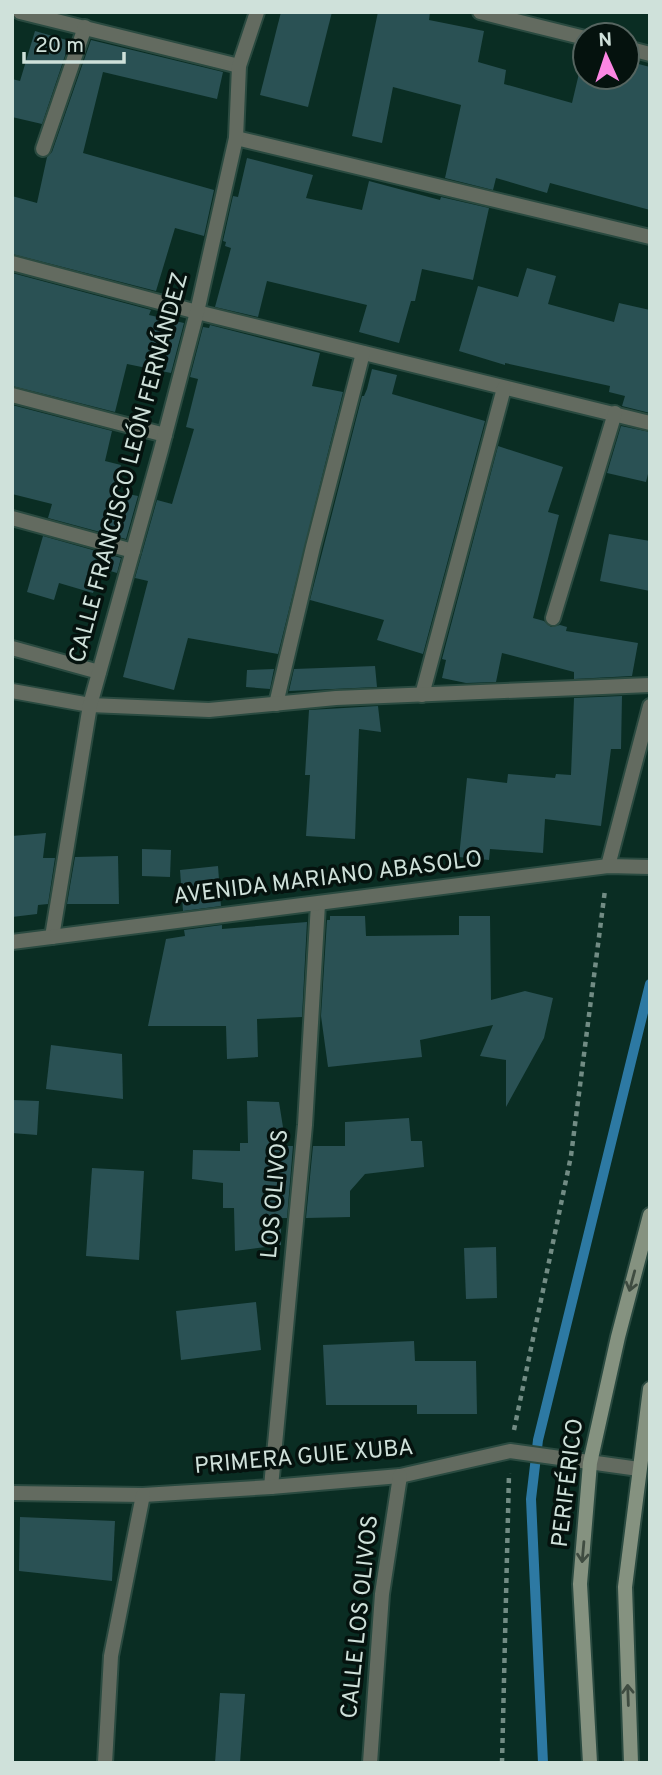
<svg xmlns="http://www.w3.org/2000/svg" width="662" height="1775" viewBox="0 0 662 1775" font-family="Overpass,sans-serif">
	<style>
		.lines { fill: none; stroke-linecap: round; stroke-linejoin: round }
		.stream { stroke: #2d79a3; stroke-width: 10 }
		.building { fill: #2a5154 }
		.service-casing { stroke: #2a4a40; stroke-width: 18 }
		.minor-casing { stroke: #2a4a40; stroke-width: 18 }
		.tertiary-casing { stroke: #2a4a40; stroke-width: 18 }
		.secondary-casing { stroke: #2a4a40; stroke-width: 18 }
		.path { stroke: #728c84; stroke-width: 4.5; stroke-dasharray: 5 5; stroke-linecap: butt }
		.service { stroke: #636b60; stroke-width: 14 }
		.minor { stroke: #636b60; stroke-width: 14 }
		.tertiary { stroke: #636b60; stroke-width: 14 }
		.secondary { stroke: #859280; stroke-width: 14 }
		.oneway { stroke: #3f4c41 }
		.labels { text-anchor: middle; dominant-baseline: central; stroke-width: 7; stroke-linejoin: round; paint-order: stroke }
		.street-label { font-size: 23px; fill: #cfe1da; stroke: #05120e }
	</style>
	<rect width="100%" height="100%" fill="#0a2d23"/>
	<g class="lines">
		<path class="stream" d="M543 1763 531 1499 538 1440 650 984"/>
	</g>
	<g class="building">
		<path d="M281 12H332L308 107 260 95Z"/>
		<path d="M378 12H430L429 20 484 31 478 62 506 70 504 84 572 103 585 48V77H627V61L650 67V210L550 183 547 193 496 178 493 190 445 178 461 105 393 87 382 143 352 136Z"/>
		<path d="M35 31 70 41 42 124 12 117V79L20 81Z"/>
		<path d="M91 40 223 72 217 99 103 72 83 153 214 190 204 236 175 228 156 291 12 254V196L37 203 47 157 52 152Z"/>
		<path d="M247 158 313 175 306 198 362 210 369 181 440 200 441 197 489 208 473 280 422 269 415 301H411L399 343 359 332 367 305 267 281 258 317 215 307 231 248 225 246 226 242 223 241 233 196 238 197Z"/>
		<path d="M527 268 556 276 548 304 614 322 619 303 650 310V413L622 406 625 396 609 392 610 386 505 363V365L459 351 478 286 518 297Z"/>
		<path d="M12 273 151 310 149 315 184 323 171 373 127 364 115 412 12 386Z"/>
		<path d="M210 325 320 353 312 386 343 392 278 654 188 638 174 690 123 677 148 581 135 578 157 500 172 504 194 429 186 427 198 379 190 377 203 327 209 328Z"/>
		<path d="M372 369 397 375 392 394 485 421 423 654 377 640 384 620 310 600 362 396H364L367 389Z"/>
		<path d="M12 405 112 431 105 461 121 465 114 491 138 496 126 539 48 518 52 504 12 494Z"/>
		<path d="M621 426 650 432V466L646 482 607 473Z"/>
		<path d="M498 446 563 467 548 512 559 515 533 618 544 621 551 627 560 625 567 627 566 631 638 643 632 676 574 679V672L502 653 496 682 466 683 442 678 446 660 442 659Z"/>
		<path d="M609 534 650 541V591L600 581Z"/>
		<path d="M43 536 121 558 117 573 100 568 93 593 59 583 54 600 27 592Z"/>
		<path d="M375 666 377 687 289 691 294 669Z"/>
		<path d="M274 669 270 689 246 687 247 670Z"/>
		<path d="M622 696 621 749H611L601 826 545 819 543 853 490 849 489 860 459 857 467 778 507 783 508 774 555 778 556 774 571 775 574 698Z"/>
		<path d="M378 706 381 732 359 729 355 839 306 836 310 775H305L309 710Z"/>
		<path d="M46 833 43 858H55L48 904 38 905 37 914 12 917V836Z"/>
		<path d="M142 849 171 850 170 877 142 876Z"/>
		<path d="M118 856 119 904H67L75 857Z"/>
		<path d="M218 866 221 906 183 911 180 870Z"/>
		<path d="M330 916H365L366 936 459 935V916H490L491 1000 525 991 553 998 544 1038 506 1107V1060L480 1056 493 1025 420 1040 422 1057 328 1067 321 1016 327 920H330Z"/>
		<path d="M307 922 302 1017 257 1019 258 1057 227 1059 226 1026H148L166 939 185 936 184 930 222 925V929Z"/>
		<path d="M51 1045 122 1054 123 1099 46 1089Z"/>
		<path d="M12 1100 39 1101 37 1135 12 1133Z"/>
		<path d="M247 1101 279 1102 286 1146H293L287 1218H281V1245L235 1251 234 1208H223V1183L192 1179 193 1150 240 1151V1143H248Z"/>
		<path d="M409 1118 411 1141H422L424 1167 365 1174 350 1191V1217L306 1218 313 1146H345V1122Z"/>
		<path d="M92 1168 144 1171 139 1260 86 1256Z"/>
		<path d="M496 1247 497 1298 466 1299 464 1248Z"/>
		<path d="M256 1302 261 1350 181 1360 176 1311Z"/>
		<path d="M414 1341 415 1361H476L477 1414H417V1405H326L323 1345Z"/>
		<path d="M20 1517 115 1521 112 1581 19 1571Z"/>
		<path d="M220 1693 245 1694 240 1763H215Z"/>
	</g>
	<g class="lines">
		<defs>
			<path id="service" d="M12 691 90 705"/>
			<g id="minor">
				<path d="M20 12 239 66"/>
				<path d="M480 12 585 38"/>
				<path d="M627 48 650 54"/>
				<path d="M236 138 650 237"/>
				<path d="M43 149 85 27"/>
				<path d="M12 263 197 312 650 423"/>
				<path d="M12 395 165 435"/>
				<path d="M12 518 133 551"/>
				<path d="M553 618 615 413"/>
				<path d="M12 648 99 672"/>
				<path d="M422 695 504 388"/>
				<path d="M276 704 313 547 363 353"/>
				<path d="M90 705 209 710 336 698 650 685"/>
				<path d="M608 866 650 706"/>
				<path d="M52 937 90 705 161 450 197 312 236 138 239 66 257 12"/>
				<path d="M271 1487 305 1125 318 904"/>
				<path d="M12 1493 143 1495 271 1487 400 1476 510 1451 639 1469"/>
				<path d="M105 1763 111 1656 143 1495"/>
				<path d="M370 1763 382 1594 400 1476"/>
			</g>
			<path id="tertiary" d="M12 942 608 866 650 867"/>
			<g id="secondary">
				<path d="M590 1763 580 1584 590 1463 618 1337 650 1215"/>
				<path d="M631 1763 625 1587 650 1389"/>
			</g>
		</defs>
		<use href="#service" class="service-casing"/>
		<use href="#minor" class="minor-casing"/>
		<use href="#tertiary" class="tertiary-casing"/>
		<use href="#secondary" class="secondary-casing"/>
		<g class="path">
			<path d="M514 1430 571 1156 605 890"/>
			<path d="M502 1763 509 1473"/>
		</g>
		<use href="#service" class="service"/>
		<use href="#minor" class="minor"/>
		<use href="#tertiary" class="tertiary"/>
		<use href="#secondary" class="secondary"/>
	</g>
	<defs><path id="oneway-shaft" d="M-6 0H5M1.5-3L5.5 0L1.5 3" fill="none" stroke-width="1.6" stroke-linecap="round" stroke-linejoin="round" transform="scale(1.75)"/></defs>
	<g class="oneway">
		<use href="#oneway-shaft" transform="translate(632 1281) rotate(105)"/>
		<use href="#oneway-shaft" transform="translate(583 1552) rotate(95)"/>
		<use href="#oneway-shaft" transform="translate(628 1695) rotate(-92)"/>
	</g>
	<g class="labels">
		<g class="street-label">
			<text transform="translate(130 468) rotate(-75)">CALLE FRANCISCO LEÓN FERNÁNDEZ</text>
			<text transform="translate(328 879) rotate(-7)">AVENIDA MARIANO ABASOLO</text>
			<text transform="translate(276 1194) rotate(-85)">LOS OLIVOS</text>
			<text transform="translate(304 1458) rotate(-5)">PRIMERA GUIE XUBA</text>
			<text transform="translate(569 1483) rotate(-83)">PERIFÉRICO</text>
			<text transform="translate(361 1617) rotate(-84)">CALLE LOS OLIVOS</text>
		</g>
	</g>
	<rect width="662" height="1775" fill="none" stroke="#cfe1da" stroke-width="28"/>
	<g transform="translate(606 56) rotate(357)"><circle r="33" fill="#05120e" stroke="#566560" stroke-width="2"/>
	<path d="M0-5L12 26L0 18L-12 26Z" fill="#fc86e3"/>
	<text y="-10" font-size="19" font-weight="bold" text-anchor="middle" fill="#cfe1da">N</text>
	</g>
	<path d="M24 52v10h100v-10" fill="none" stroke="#cfe1da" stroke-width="3.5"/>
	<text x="35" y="52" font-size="21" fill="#cfe1da" stroke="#05120e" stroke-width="5" paint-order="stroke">20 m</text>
</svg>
